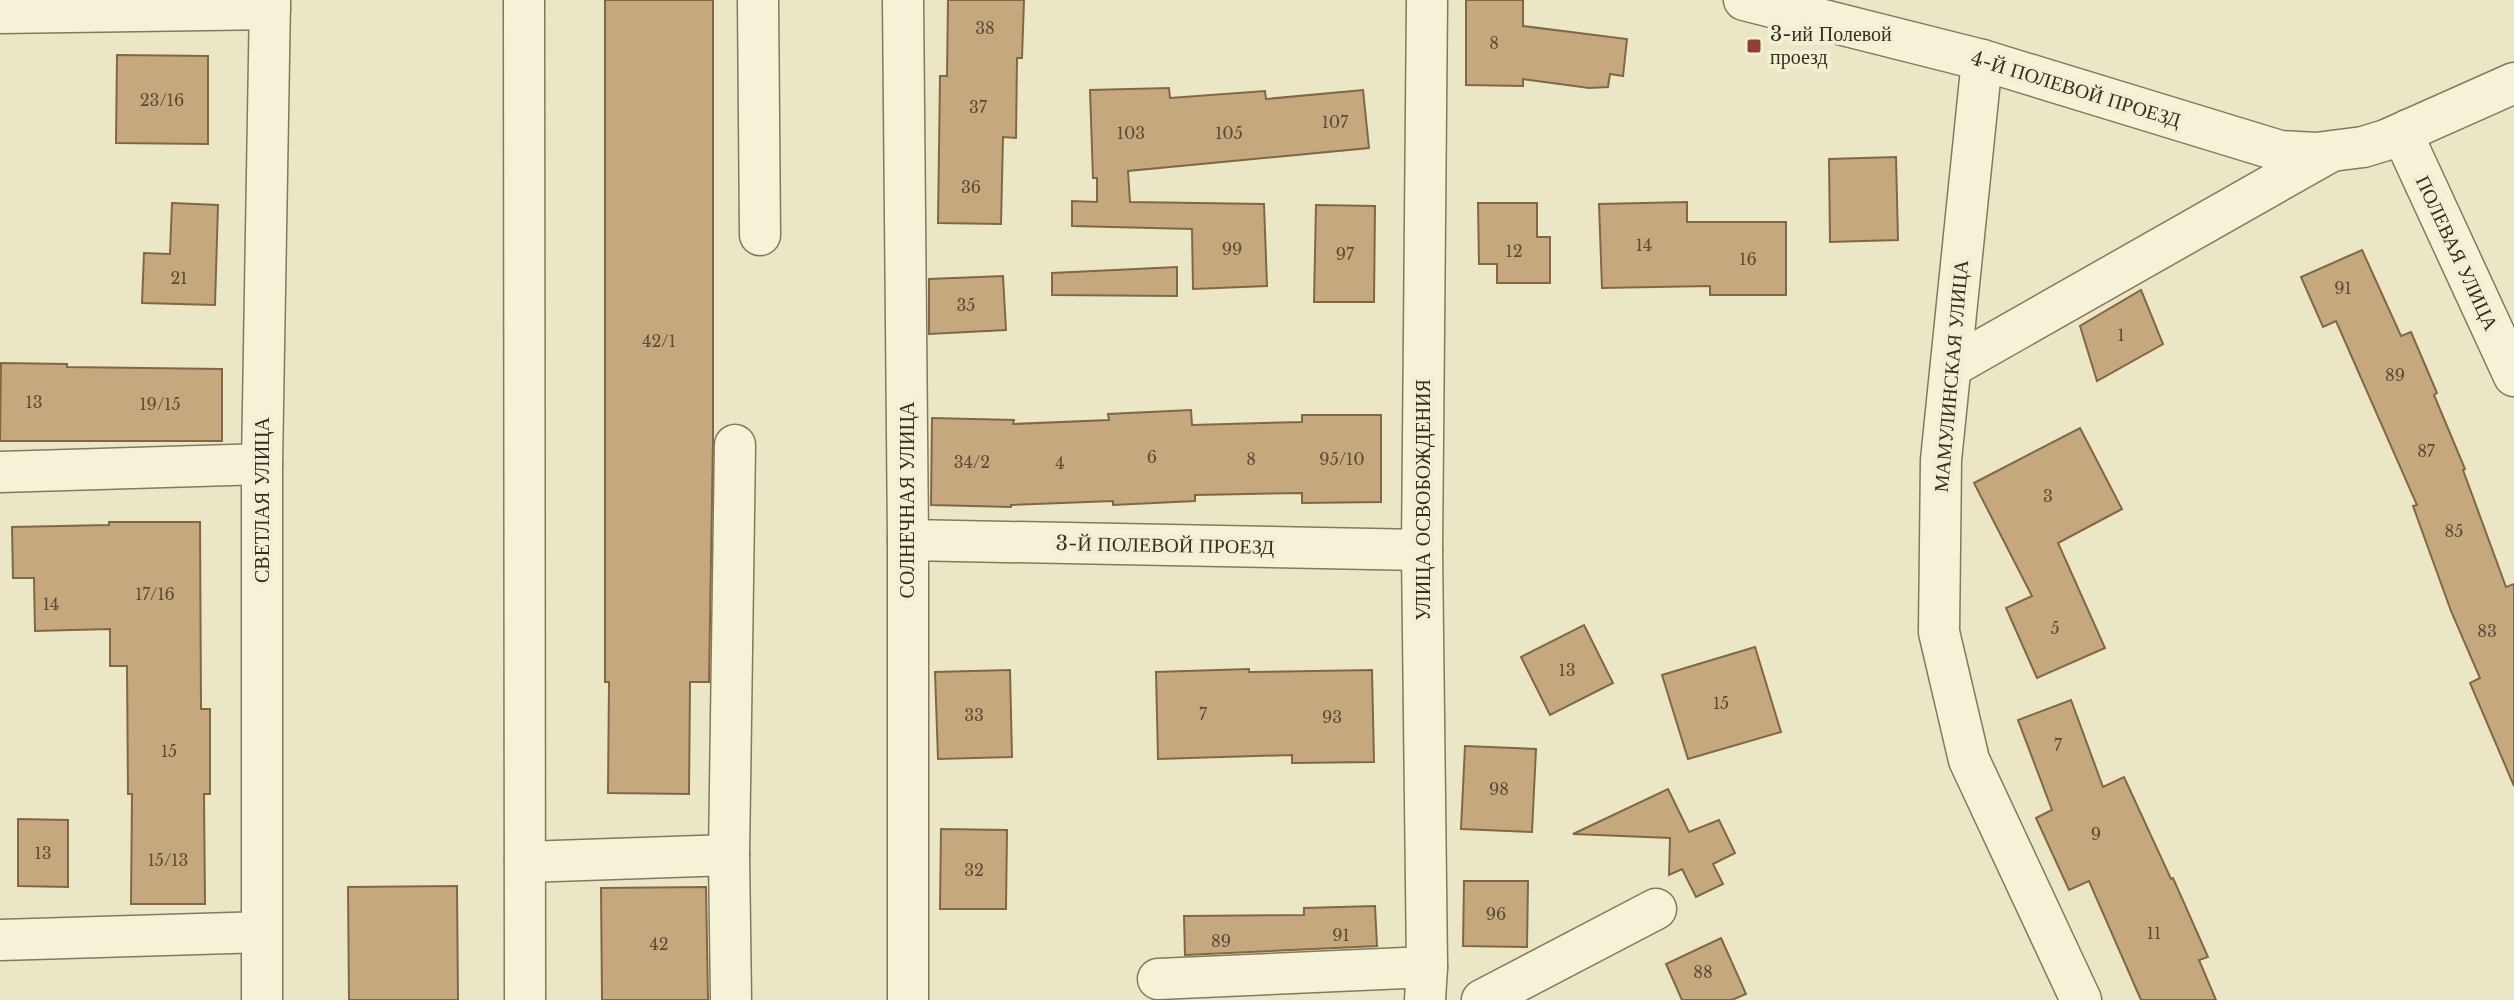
<svg xmlns="http://www.w3.org/2000/svg" width="2514" height="1000" viewBox="0 0 2514 1000" font-family="'Libre Baskerville',serif">
	<style>
		.building { fill: #c6a87e; stroke: #826744; stroke-width: 2 }
		.lines { fill: none; stroke-linecap: round; stroke-linejoin: round }
		.minor-casing { stroke: #84795d; stroke-width: 43 }
		.minor { stroke: #f6f2d8; stroke-width: 40 }
		.poi-dot { fill: #8f4131; stroke: #f3efd4; stroke-width: 3 }
		.labels { text-anchor: middle; dominant-baseline: central; stroke-width: 8; stroke-linejoin: round; paint-order: stroke }
		.number-label { font-size: 16px; fill: #5a4c37 }
		.poi-label { font-size: 20px; fill: #362e1f; stroke: #f3efd4; text-anchor: start }
		.street-label { font-size: 20px; fill: #362e1f; stroke: #f3efd4 }
	</style>
	<rect width="100%" height="100%" fill="#ebe6c5"/>
	<g class="building">
		<path d="M605 0H713V440L709 682H690L689 794 608 793 609 682H605Z"/>
		<path d="M948 0H1024L1022 58H1017L1016 138 1003 137 1001 224 938 223 940 76H947Z"/>
		<path d="M1466 0H1523V26L1627 39 1623 76 1610 74 1608 87 1589 88 1523 79V86L1466 85Z"/>
		<path d="M117 55 208 56V144L116 143Z"/>
		<path d="M1169 88 1170 98 1265 91 1266 99 1363 90 1369 148 1128 171 1130 202 1264 204 1267 286 1193 289 1192 229 1072 226V201L1097 202V178H1093L1090 90Z"/>
		<path d="M1896 157 1898 240 1830 242 1829 159Z"/>
		<path d="M1687 202V222H1786V295H1710V286L1602 288 1599 204Z"/>
		<path d="M172 203 218 205 215 305 142 303 144 253 170 254Z"/>
		<path d="M1478 203H1537V237H1550V283H1497V264H1479Z"/>
		<path d="M1316 205 1375 206 1374 302H1314Z"/>
		<path d="M2362 250 2401 336 2411 332 2437 393 2434 395 2465 469 2463 470 2506 587 2514 584V786L2470 683 2480 678 2451 611 2413 506 2417 505 2336 321 2323 327 2301 277Z"/>
		<path d="M1177 267V296L1052 295V273Z"/>
		<path d="M1003 276 1006 330 929 334V279Z"/>
		<path d="M2141 290 2163 344 2097 381 2080 326Z"/>
		<path d="M1 363 67 364V367L222 369V441H0Z"/>
		<path d="M1191 410 1192 425 1302 422V415H1381V502L1302 503V493L1195 495V501L1113 505V501L1011 505V507L931 505 932 418 1014 420 1013 424 1109 420 1108 414Z"/>
		<path d="M2080 428 2122 509 2058 543 2105 648 2037 678 2006 608 2032 596 1974 483Z"/>
		<path d="M109 522H200L201 709H210V794H204L205 904H131L132 794H128L127 666H110V629L35 631 34 578H13L12 527 109 525Z"/>
		<path d="M1584 625 1613 683 1550 715 1521 657Z"/>
		<path d="M1755 647 1781 732 1688 759 1662 675Z"/>
		<path d="M1249 669V672L1372 670 1374 762 1292 763V755L1158 759 1156 672Z"/>
		<path d="M1010 670 1012 757 938 759 935 672Z"/>
		<path d="M2071 700 2103 787 2124 777 2171 879 2173 878 2208 957 2199 960 2216 1000H2141L2089 881 2069 890 2036 818 2052 810 2018 720Z"/>
		<path d="M1465 746 1536 749 1532 832 1461 829Z"/>
		<path d="M1668 789 1689 832 1719 820 1735 853 1713 864 1723 884 1696 897 1682 869 1669 875 1670 838 1573 834Z"/>
		<path d="M18 819 68 820V887L18 886Z"/>
		<path d="M941 829 1007 830 1006 909H940Z"/>
		<path d="M1464 881H1528L1527 947 1463 946Z"/>
		<path d="M457 886 458 1000H349L348 887Z"/>
		<path d="M706 887 708 1000H602L601 888Z"/>
		<path d="M1375 906 1377 946 1185 955 1184 916 1304 915V908Z"/>
		<path d="M1721 938 1746 994 1732 1000H1682L1666 964Z"/>
	</g>
	<g class="lines">
		<defs>
			<g id="minor">
				<path d="M524 0 525 1000"/>
				<path d="M758 0 760 235"/>
				<path d="M903 0 908 540V1000"/>
				<path d="M1744 0 1982 60 2280 151 2316 153 2363 147 2386 140 2514 83"/>
				<path d="M0 13 270 9"/>
				<path d="M1982 60 1941 460 1939 632 1969 760 2081 1000"/>
				<path d="M2408 130 2406 142 2514 376"/>
				<path d="M1951 367 2328 153"/>
				<path d="M0 472 262 464"/>
				<path d="M908 540 1422 550"/>
				<path d="M729 855 731 1000"/>
				<path d="M525 862 729 855 735 445"/>
				<path d="M0 940 261 932"/>
				<path d="M1158 979 1427 967"/>
				<path d="M262 1000V464L270 0"/>
				<path d="M1425 1000 1427 967 1422 550 1427 0"/>
				<path d="M1482 1000 1656 909"/>
			</g>
		</defs>
		<use href="#minor" class="minor-casing"/>
		<use href="#minor" class="minor"/>
	</g>
	<rect class="poi-dot" x="1746" y="38" width="16" height="16" rx="4"/>
	<g class="labels">
		<g class="number-label">
			<text x="985" y="28">38</text>
			<text x="1494" y="43">8</text>
			<text x="162" y="100">23/16</text>
			<text x="978" y="107">37</text>
			<text x="1335" y="122">107</text>
			<text x="1131" y="133">103</text>
			<text x="1229" y="133">105</text>
			<text x="971" y="187">36</text>
			<text x="1644" y="245">14</text>
			<text x="1232" y="249">99</text>
			<text x="1514" y="251">12</text>
			<text x="1345" y="254">97</text>
			<text x="1748" y="259">16</text>
			<text x="179" y="278">21</text>
			<text x="2343" y="288">91</text>
			<text x="966" y="305">35</text>
			<text x="2121" y="335">1</text>
			<text x="659" y="341">42/1</text>
			<text x="2395" y="375">89</text>
			<text x="34" y="402">13</text>
			<text x="160" y="404">19/15</text>
			<text x="2426" y="451">87</text>
			<text x="1152" y="457">6</text>
			<text x="1251" y="459">8</text>
			<text x="1342" y="459">95/10</text>
			<text x="972" y="462">34/2</text>
			<text x="1060" y="463">4</text>
			<text x="2048" y="496">3</text>
			<text x="2454" y="531">85</text>
			<text x="155" y="594">17/16</text>
			<text x="51" y="604">14</text>
			<text x="2055" y="628">5</text>
			<text x="2487" y="631">83</text>
			<text x="1567" y="670">13</text>
			<text x="1721" y="703">15</text>
			<text x="1203" y="714">7</text>
			<text x="974" y="715">33</text>
			<text x="1332" y="717">93</text>
			<text x="2058" y="745">7</text>
			<text x="169" y="751">15</text>
			<text x="1499" y="789">98</text>
			<text x="2096" y="834">9</text>
			<text x="43" y="853">13</text>
			<text x="168" y="860">15/13</text>
			<text x="974" y="870">32</text>
			<text x="1496" y="914">96</text>
			<text x="2154" y="933">11</text>
			<text x="1341" y="935">91</text>
			<text x="1221" y="941">89</text>
			<text x="659" y="944">42</text>
			<text x="1703" y="972">88</text>
		</g>
		<g class="poi-label">
			<text x="1770" y="34">3-ий Полевой<tspan x="1770" dy="23">проезд</tspan></text>
		</g>
		<g class="street-label">
			<text transform="translate(2076 89) rotate(17)">4-Й ПОЛЕВОЙ ПРОЕЗД</text>
			<text transform="translate(2457 253) rotate(65)">ПОЛЕВАЯ УЛИЦА</text>
			<text transform="translate(1951 376) rotate(-85)">МАМУЛИНСКАЯ УЛИЦА</text>
			<text transform="translate(262 500) rotate(-90)">СВЕТЛАЯ УЛИЦА</text>
			<text transform="translate(907 500) rotate(-90)">СОЛНЕЧНАЯ УЛИЦА</text>
			<text transform="translate(1423 500) rotate(-90)">УЛИЦА ОСВОБОЖДЕНИЯ</text>
			<text transform="translate(1165 545) rotate(1)">3-Й ПОЛЕВОЙ ПРОЕЗД</text>
		</g>
	</g>
</svg>
